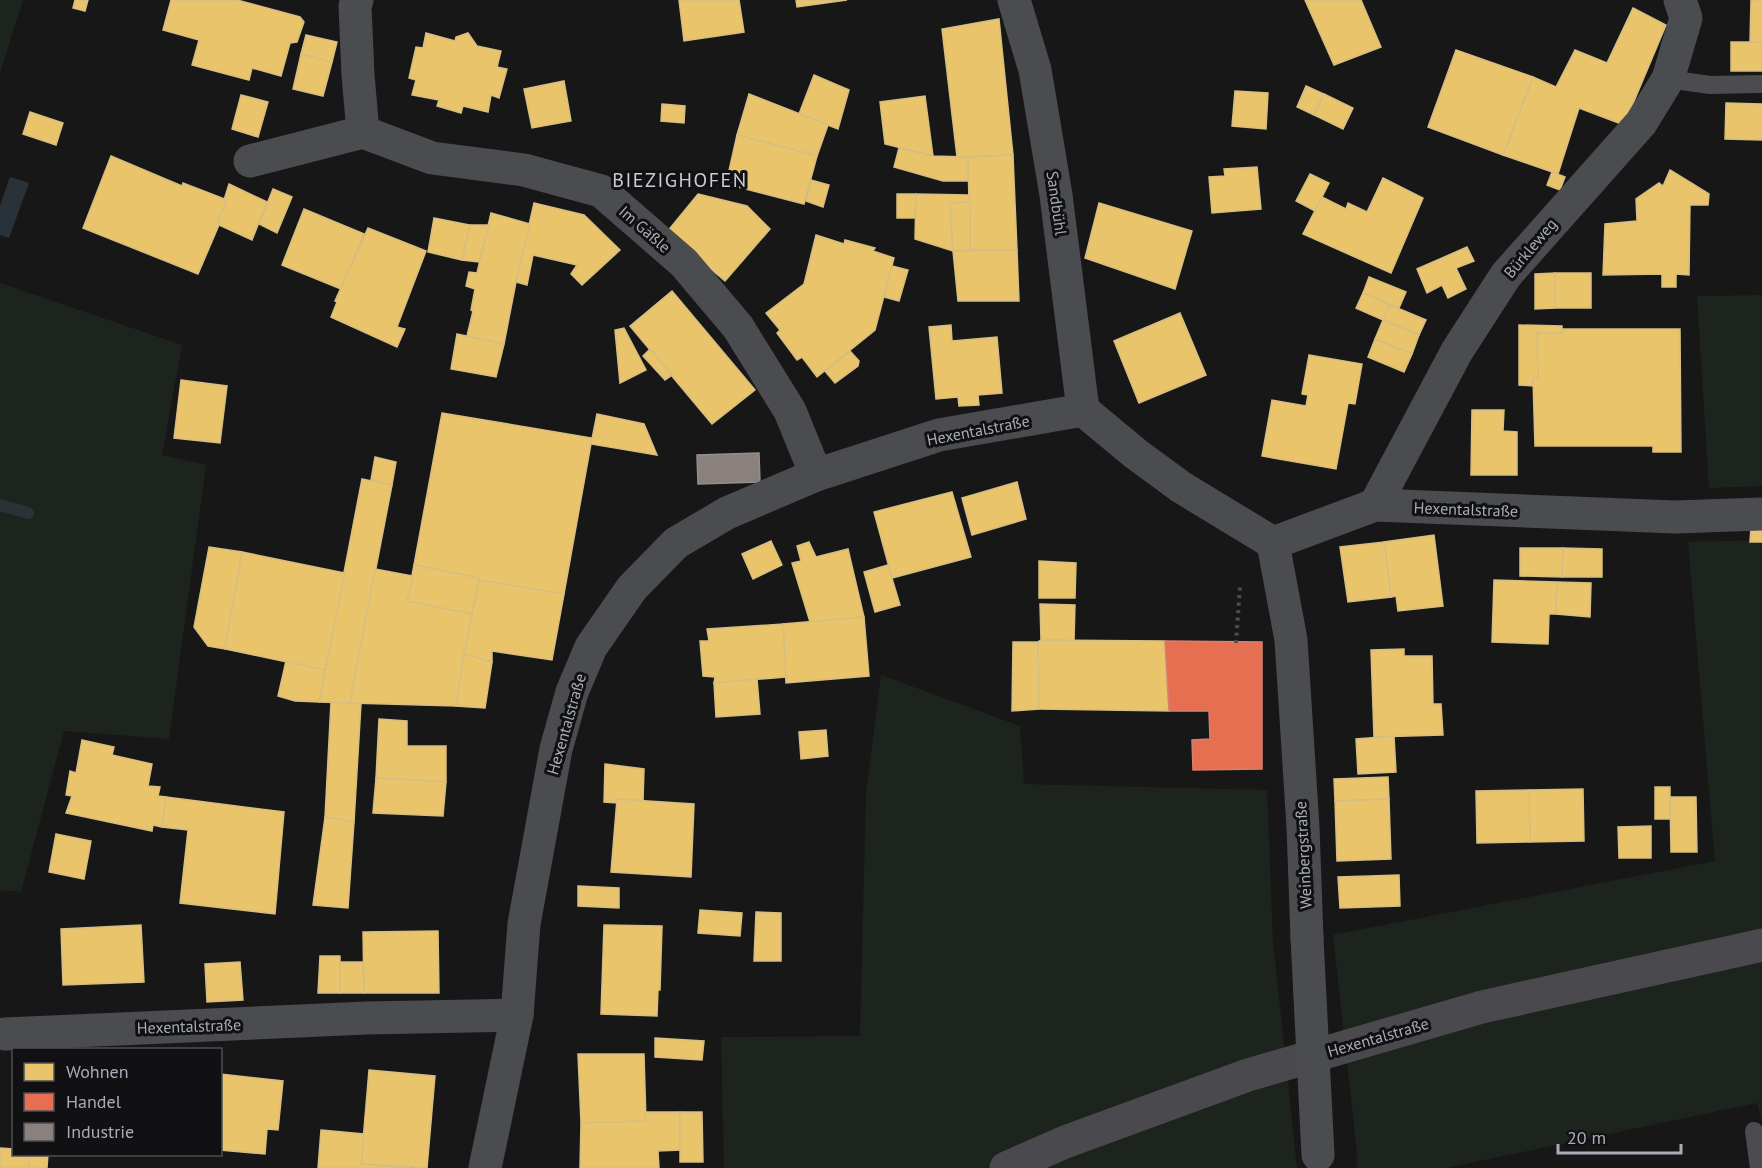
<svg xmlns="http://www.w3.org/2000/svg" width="1762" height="1168" viewBox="0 0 1762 1168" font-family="'PT Sans',sans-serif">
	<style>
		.green { fill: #1d241e }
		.water { fill: #2a3239 }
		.homes { fill: #e9c46a; stroke: #d6bd81; stroke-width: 1.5 }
		.shops { fill: #e76f51; stroke: #d48270; stroke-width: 1.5 }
		.industry { fill: #8a817c; stroke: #938e8e; stroke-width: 1.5 }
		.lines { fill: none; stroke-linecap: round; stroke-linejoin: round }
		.stream { stroke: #2a3239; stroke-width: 12 }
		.path { stroke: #4d4e52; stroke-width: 4; stroke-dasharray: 3 4.5; stroke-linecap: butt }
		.service { stroke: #4b4c50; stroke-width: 18 }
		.minor { stroke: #4b4c50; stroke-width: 33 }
		.secondary { stroke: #4a4a4e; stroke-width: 33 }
		.minor-bridge { stroke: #4b4c50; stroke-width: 33 }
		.labels { text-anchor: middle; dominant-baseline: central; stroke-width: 6; stroke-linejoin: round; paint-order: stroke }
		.street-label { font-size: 16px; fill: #a8adb8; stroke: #111113 }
		.quarter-label { font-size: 20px; letter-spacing: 1.5px; fill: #c9ccd4; stroke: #111113 }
	</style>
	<rect width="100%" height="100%" fill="#171717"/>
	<g class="green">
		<path d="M0 0H23L0 73Z"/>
		<path d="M0 283 182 345 162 455 206 465 169 739 64 731 21 892 0 890Z"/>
		<path d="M1762 295V486L1709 488 1697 296Z"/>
		<path d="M1762 540V1123L1757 1103 1446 1168H1357V1153L1333 935 1715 861 1688 542Z"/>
		<path d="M881 675 1020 726 1024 784 1267 790 1273 941 1297 1168H724L721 1037 860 1036 866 794Z"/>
	</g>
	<path class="water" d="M10 177 29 183 9 238 0 235V206Z"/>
	<g class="homes">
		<path d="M75 0H88L85 11 73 8Z"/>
		<path d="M171 0H237L300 17 304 22 297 42 290 43 281 76 252 68 249 80 192 65 199 40 163 30Z"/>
		<path d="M679 0H739L744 32 684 41Z"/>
		<path d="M796 0H847L797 7Z"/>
		<path d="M1305 0H1361L1381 47 1334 65Z"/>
		<path d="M1751 0H1762V42H1750Z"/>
		<path d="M1633 8 1666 25 1624 125 1579 108 1558 174 1503 155 1533 77 1556 87 1575 50 1607 63Z"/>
		<path d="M999 19 1013 155 957 157 942 29Z"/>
		<path d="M426 33 455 41 456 37 468 33 477 46 501 51 497 67 507 69 499 98 491 95 488 112 463 106 461 113 437 106 439 100 412 95 416 80 409 78 416 47 423 48Z"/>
		<path d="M306 35 337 42 332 62 301 54Z"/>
		<rect x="1731" y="42" width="31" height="29"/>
		<path d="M1456 50 1533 77 1503 155 1428 127Z"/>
		<path d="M301 54 332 62 323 96 293 89Z"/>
		<path d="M814 75 849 90 838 129 799 114Z"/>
		<path d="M564 81 571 121 532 128 524 89Z"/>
		<path d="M1306 86 1324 94 1314 115 1297 107Z"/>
		<path d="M1235 91 1268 93 1266 129 1232 126Z"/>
		<path d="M749 94 828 125 817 156 737 135Z"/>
		<path d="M1324 94 1353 108 1343 129 1314 115Z"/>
		<path d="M241 95 268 102 258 137 232 129Z"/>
		<path d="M925 96 933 156 885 144 880 102Z"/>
		<path d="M1726 103 1762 104V140L1725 139Z"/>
		<path d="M662 104 685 106 684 123 661 121Z"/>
		<path d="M30 112 63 123 56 145 23 134Z"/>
		<path d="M737 135 817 156 804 204 726 184Z"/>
		<path d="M899 148 933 156 968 157 969 181H943L894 167Z"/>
		<path d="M1013 155 1017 250H970L968 157Z"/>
		<path d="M111 156 182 186 183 183 227 200 218 221 219 225 198 274 83 228Z"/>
		<path d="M1257 167 1261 209 1212 213 1209 177 1225 176 1224 169Z"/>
		<path d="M1670 170 1709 194 1708 205H1690L1689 275 1676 274V287H1662V274L1603 275 1605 224 1637 221 1636 199 1659 183 1663 186Z"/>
		<path d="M1552 172 1565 177 1560 190 1547 185Z"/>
		<path d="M1310 174 1329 183 1315 211 1296 201Z"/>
		<path d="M1383 178 1423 198 1391 273 1303 234 1322 197 1346 209 1348 203 1367 212Z"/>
		<path d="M811 180 829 185 823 207 806 201Z"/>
		<path d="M229 184 267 202 252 240 219 225 218 221 227 200H224Z"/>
		<path d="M273 189 292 197 277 233 259 224Z"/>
		<path d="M698 194 747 206 770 229 725 281 667 232Z"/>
		<path d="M897 194H916L915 218H897Z"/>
		<path d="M916 194 969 195 970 202 950 203 953 251 915 239Z"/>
		<path d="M970 202V250L953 251 950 203Z"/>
		<path d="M534 203 584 215 620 250 582 285 571 274 577 265 533 255 527 285 516 282Z"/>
		<path d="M1099 203 1192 231 1175 289 1085 258Z"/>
		<path d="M304 209 364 234 341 289 282 265Z"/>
		<path d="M491 213 530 224 516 282 504 344 467 336 473 311 471 310 475 289 466 286 469 272 477 273Z"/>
		<path d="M434 218 470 225 462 260 428 252Z"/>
		<path d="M470 225H489L479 262 462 260Z"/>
		<path d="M368 228 426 251 397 327 405 329 397 347 331 317 337 302 335 301Z"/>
		<path d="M816 235 844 244 845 240 875 248 873 251 894 258 875 330 817 377 802 357 797 360 777 333 780 330 766 313 804 284Z"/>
		<path d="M1467 247 1474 261 1456 268 1466 289 1448 298 1442 285 1427 293 1417 269Z"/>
		<path d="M1017 250 1019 301H958L953 251Z"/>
		<path d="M892 266 908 270 899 301 884 297Z"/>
		<rect x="1555" y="273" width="36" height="35"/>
		<path d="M1555 273V308L1535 309V274Z"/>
		<path d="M1369 277 1406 292 1399 308 1363 293Z"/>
		<path d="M672 291 755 390 712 424 630 326Z"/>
		<path d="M1363 293 1390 305 1383 320 1356 308Z"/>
		<path d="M1390 305 1426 320 1419 335 1383 320Z"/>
		<path d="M1180 313 1206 375 1139 403 1114 341Z"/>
		<path d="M1383 320 1419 335 1412 354 1375 339Z"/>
		<path d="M951 325 952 341 997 337 1002 393 978 395 979 405 959 406 958 397 936 399 929 327Z"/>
		<path d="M1519 325 1562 326V333H1537L1538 379H1533V386L1519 385Z"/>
		<path d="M624 328 646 370 620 383 615 330Z"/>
		<path d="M1562 329H1680L1681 452H1653V446H1535L1533 379H1538L1537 333H1562Z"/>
		<path d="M457 334 504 344 496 377 451 369Z"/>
		<path d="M1375 339 1412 354 1404 372 1368 357Z"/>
		<path d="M650 349 672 375 665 380 643 356Z"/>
		<path d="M850 351 859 361 858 366 835 383 825 371Z"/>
		<path d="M1309 355 1362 364 1355 404 1348 403 1336 469 1262 456 1272 400 1306 406 1308 395 1302 394Z"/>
		<path d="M181 380 227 386 220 443 174 438Z"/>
		<path d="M1472 410H1504L1503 431 1517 432V475H1471Z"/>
		<path d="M442 413 592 438 564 594 479 580V578L414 565Z"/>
		<path d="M597 414 644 424 657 455 591 444Z"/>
		<path d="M375 457 396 462 392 485 371 480Z"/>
		<path d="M362 479 392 485 350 703 319 702Z"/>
		<path d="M1017 482 1026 519 972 535 962 498Z"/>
		<path d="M952 492 971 557 892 578 874 512Z"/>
		<path d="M1751 527H1762V542H1750Z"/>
		<path d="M1434 535 1443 606 1398 611 1396 596 1391 597 1384 542Z"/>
		<path d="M771 541 782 565 753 579 742 554Z"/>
		<path d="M809 542 816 557 848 549 864 617 810 622 792 563 801 561 797 546Z"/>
		<path d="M1384 542 1391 597 1348 602 1340 547Z"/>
		<path d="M209 547 242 552 225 649 208 646 194 627Z"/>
		<path d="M1520 548H1563L1562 577 1520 576Z"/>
		<path d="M1563 548 1602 549V577H1562Z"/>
		<path d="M242 552 345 573 325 670 225 649Z"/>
		<path d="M1039 561 1076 563 1075 598H1039Z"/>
		<path d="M414 565 479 578 472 614 407 601Z"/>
		<path d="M888 565 900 605 875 612 864 572Z"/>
		<path d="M375 569 413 576 407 601 472 614 456 706 350 703Z"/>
		<path d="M479 580 564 594 552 660 492 651V662L464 654Z"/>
		<path d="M1494 580 1557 582 1556 614H1549L1548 644 1492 642Z"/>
		<path d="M1557 582 1591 583 1590 617 1556 614Z"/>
		<path d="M1040 604 1075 605 1074 641 1041 640Z"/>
		<path d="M864 617 869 676 786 683 783 624Z"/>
		<path d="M783 624 786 677 714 683 715 677 703 676 700 641H709L707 629Z"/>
		<path d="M1041 640 1165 641 1169 711 1039 709 1038 642Z"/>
		<path d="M1013 642H1038L1039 709 1012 711Z"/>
		<path d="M1404 649V656H1432L1433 704H1441L1443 735 1374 737 1371 650Z"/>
		<path d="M464 654 492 662 485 708 456 706Z"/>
		<path d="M286 661 325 670 319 702 295 701 278 696Z"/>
		<path d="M757 679 760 714 716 717 714 683Z"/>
		<path d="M331 702 361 704 354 822 325 817Z"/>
		<path d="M379 719 407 721V746H446V782L376 778Z"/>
		<path d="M826 730 828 756 801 759 799 732Z"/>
		<path d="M1394 736 1396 772 1358 774 1356 739Z"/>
		<path d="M82 740 114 747 112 755 152 764 148 786 160 787 158 796 166 797 162 827 153 825 152 831 66 813 72 796 66 795 70 771 76 773Z"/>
		<path d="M605 764 644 769 643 801 617 799V803L604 802Z"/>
		<path d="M1388 777 1389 799 1335 801 1334 779Z"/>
		<path d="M376 778 446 782 443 816 373 813Z"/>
		<rect x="1655" y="787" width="15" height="32"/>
		<path d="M1583 789 1584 841 1530 842 1529 790Z"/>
		<path d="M1529 790 1530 842 1477 843 1476 791Z"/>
		<path d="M166 797 284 812 275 914 180 903 188 830 162 827Z"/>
		<path d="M1670 797H1696L1697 852H1671Z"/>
		<path d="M617 799 694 804 691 877 611 872Z"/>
		<path d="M1389 799 1391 859 1337 861 1335 801Z"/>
		<path d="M325 817 354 822 348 908 313 905Z"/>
		<path d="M1651 826V858H1619L1618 827Z"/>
		<path d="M56 834 91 841 84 879 49 872Z"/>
		<path d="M1399 875 1400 906 1340 908 1338 877Z"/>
		<path d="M578 886 619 888V908L578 906Z"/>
		<path d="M700 910 742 913 740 936 698 933Z"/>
		<path d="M756 912 781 913V961H754Z"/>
		<path d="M141 925 144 982 63 985 61 929Z"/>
		<path d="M604 925 662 926 660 990H658L657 1016 601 1014Z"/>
		<path d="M438 931 439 993H364L363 932Z"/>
		<path d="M320 956H340V993H318Z"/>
		<path d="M240 962 243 1000 207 1002 205 964Z"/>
		<path d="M340 962H363L364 993H340Z"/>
		<path d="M655 1038 704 1041 702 1060 655 1057Z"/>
		<path d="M578 1054H644L646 1121 581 1123Z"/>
		<path d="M369 1070 435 1076 427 1168 361 1164Z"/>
		<path d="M220 1074 283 1081 278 1130 267 1129 265 1154 220 1150Z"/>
		<path d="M645 1112H680V1150L658 1151 659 1168H580L581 1123 646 1121Z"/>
		<path d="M680 1112H702L703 1162H680Z"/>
		<path d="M321 1130 364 1134 361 1164 412 1168H318Z"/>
		<path d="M0 1148 14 1149V1154H30L28 1168H0Z"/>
		<path d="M30 1154H48L47 1168H28Z"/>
	</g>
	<path class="shops" d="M1165 641 1262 642V769L1193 770 1192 740 1210 739 1209 711H1169Z"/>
	<path class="industry" d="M759 453 760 482 698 484 697 455Z"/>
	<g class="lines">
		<path class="stream" d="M0 505 28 513"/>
		<path class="path" d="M1236 643 1240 587"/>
		<g class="service">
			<path d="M1668 79 1710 85 1762 84"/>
			<path d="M1754 1131 1759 1168"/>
		</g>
		<g class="minor">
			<path d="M357 0 355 6 358 75 363 132"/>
			<path d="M1014 0 1035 70 1056 195 1083 410"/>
			<path d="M250 161 363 132 432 158 524 170 601 191 684 263 738 327 790 411 816 475"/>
			<path d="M1083 410 1136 454 1181 487 1273 543"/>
			<path d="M1375 505 1457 351 1506 275 1641 123 1668 79 1686 18 1680 0"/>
			<path d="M1273 543 1375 505 1675 517 1762 514"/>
			<path d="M1273 543 1291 640 1303 827 1307 938"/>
			<path d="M5 1034 367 1018 517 1015"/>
			<path d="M485 1168 517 1015 524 924 556 749 572 692 591 647 632 588 676 543 727 513 816 475 939 435 1083 410"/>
		</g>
		<path class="secondary" d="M1006 1168 1065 1142 1248 1075 1482 1007 1762 945"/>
		<path class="minor-bridge" d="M1307 938 1318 1155"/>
	</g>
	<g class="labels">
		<g class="street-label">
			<text transform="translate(1057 203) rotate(82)">Sandbühl</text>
			<text transform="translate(645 229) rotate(41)">Im Gäßle</text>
			<text transform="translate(1530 248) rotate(-50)">Bürkleweg</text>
			<text transform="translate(978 430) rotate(-11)">Hexentalstraße</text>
			<text transform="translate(1466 509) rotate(2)">Hexentalstraße</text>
			<text transform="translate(566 724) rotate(-74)">Hexentalstraße</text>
			<text transform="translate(1303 855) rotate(-93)">Weinbergstraße</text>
			<text transform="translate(189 1026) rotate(-2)">Hexentalstraße</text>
			<text transform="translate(1378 1037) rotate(-16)">Hexentalstraße</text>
		</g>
		<g class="quarter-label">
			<text x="680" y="180">BIEZIGHOFEN</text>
		</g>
	</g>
	<rect x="12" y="1048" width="210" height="108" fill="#111113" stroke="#4d4f55" stroke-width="1.5"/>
	<rect x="24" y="1063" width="30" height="18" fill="#e9c46a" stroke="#4d4f55" stroke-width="1.5"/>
	<text x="66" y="1078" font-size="18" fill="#a8adb8">Wohnen</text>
	<rect x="24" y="1093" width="30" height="18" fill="#e76f51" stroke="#4d4f55" stroke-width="1.5"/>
	<text x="66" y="1108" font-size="18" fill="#a8adb8">Handel</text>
	<rect x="24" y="1123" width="30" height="18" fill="#8a817c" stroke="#4d4f55" stroke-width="1.5"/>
	<text x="66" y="1138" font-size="18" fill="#a8adb8">Industrie</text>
	<path d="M1558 1144v9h123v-9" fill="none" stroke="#a8adb8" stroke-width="3"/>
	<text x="1567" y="1144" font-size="18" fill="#a8adb8" stroke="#111113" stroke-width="4.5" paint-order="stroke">20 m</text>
</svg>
